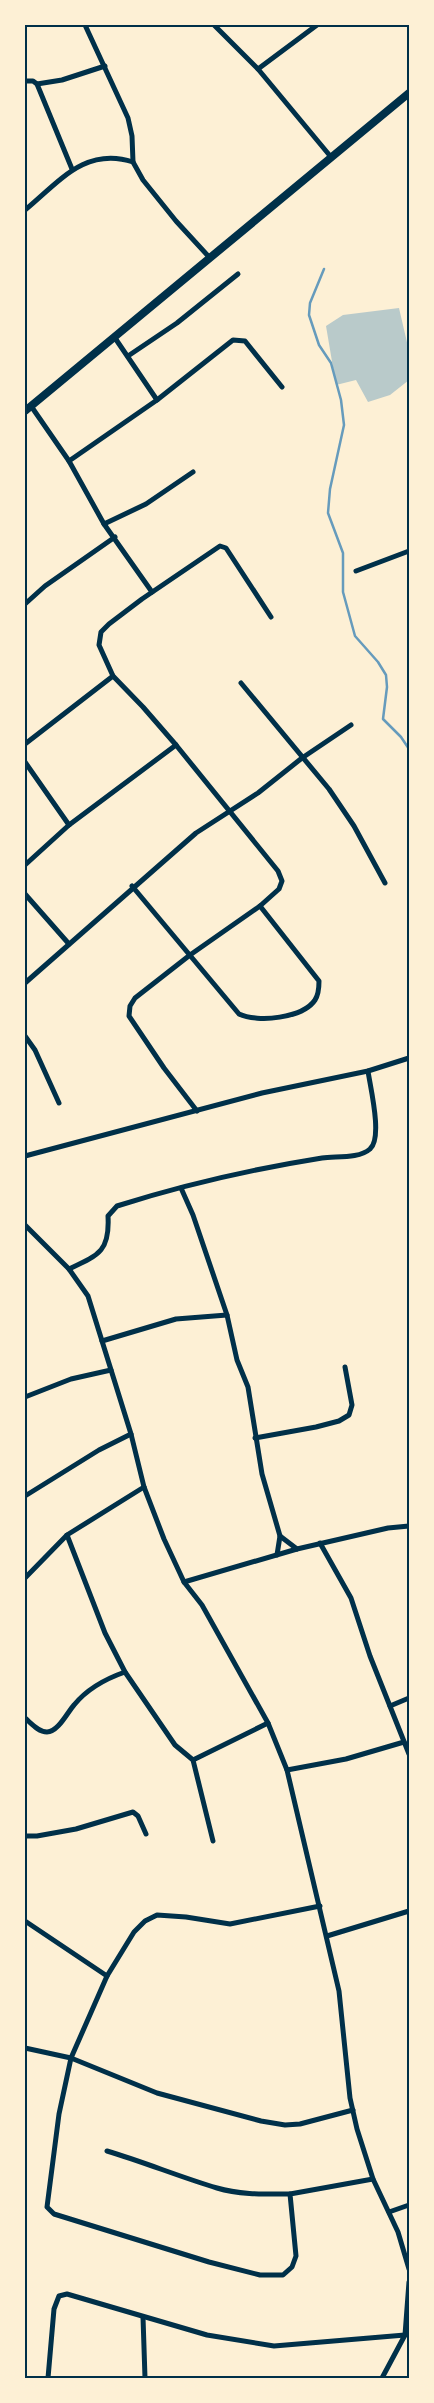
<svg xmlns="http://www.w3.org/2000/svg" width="434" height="2403" viewBox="0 0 434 2403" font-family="'Varela Round',sans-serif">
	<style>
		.green { fill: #b9caca }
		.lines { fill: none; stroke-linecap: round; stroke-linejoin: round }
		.stream { stroke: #669bbc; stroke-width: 2.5 }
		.minor { stroke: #003049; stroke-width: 5 }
		.trunk { stroke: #003049; stroke-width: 8 }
		.neatline { fill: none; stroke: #003049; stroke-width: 2 }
	</style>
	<rect width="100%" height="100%" fill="#fdf0d5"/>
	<path class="green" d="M399 308 409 351V380L390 395 368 402 356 380 336 385 326 326 343 315Z"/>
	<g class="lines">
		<path class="stream" d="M324 269 310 303 309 315 319 345 331 363 341 400 344 425 330 489 328 513 343 553V592L355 636 378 662 386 675 387 687 383 719 401 737 409 749"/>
		<g class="minor">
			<path d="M85 25 128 118 132 136 133 162 143 180 176 221 210 258"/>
			<path d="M214 25 258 69 331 157"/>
			<path d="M258 69 317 25"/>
			<path d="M25 81H33L37 84 72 169"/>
			<path d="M37 84 62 80 105 66"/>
			<path d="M25 210C58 183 85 146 133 162"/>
			<path d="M115 338 157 400"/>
			<path d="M128 356 177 323 238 274"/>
			<path d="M31 406 69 461 104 524 152 592"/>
			<path d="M69 461 157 400 233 340 245 341 282 387"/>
			<path d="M104 524 146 504 193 472"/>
			<path d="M356 571 409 551"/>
			<path d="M25 604 45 586 115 537"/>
			<path d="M241 683 329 789 354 826 385 883"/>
			<path d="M25 744 113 676"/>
			<path d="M25 762 69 825"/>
			<path d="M25 865 69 825 176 745"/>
			<path d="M132 886 239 1014C258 1023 303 1018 315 1000 319 994 319 987 319 981L260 906"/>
			<path d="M25 894 69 944"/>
			<path d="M25 983 196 833 258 793 302 758 351 725"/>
			<path d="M25 1036 35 1050 59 1103"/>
			<path d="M197 1111 164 1068 129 1016 130 1006 135 998 190 955 260 906 279 889 282 881 278 871 176 745 143 707 113 676 99 645 101 632 109 624 142 599 220 546 226 548 271 617"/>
			<path d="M25 1156 262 1093 368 1071 409 1058"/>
			<path d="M181 1188 193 1215 227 1315 237 1360 248 1387 262 1474 280 1536 277 1555"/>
			<path d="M25 1225 69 1269 88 1296 131 1434 144 1487 164 1539 184 1582 202 1605 268 1723 287 1770 339 1991 350 2098 357 2129 373 2179 398 2232 409 2269"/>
			<path d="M69 1269C99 1255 110 1251 108 1216L117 1206C183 1185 253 1169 322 1158 336 1156 359 1159 370 1149 383 1138 370 1086 368 1071"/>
			<path d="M102 1341 176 1319 227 1315"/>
			<path d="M25 1397 71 1379 111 1370"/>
			<path d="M255 1438 316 1427 339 1421 349 1415 352 1405 345 1367"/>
			<path d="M25 1496 99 1450 131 1434"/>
			<path d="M67 1535 105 1633 125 1672 175 1745 193 1760 213 1841"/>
			<path d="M280 1536 297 1549"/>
			<path d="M320 1543 351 1598 370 1656 409 1754"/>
			<path d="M25 1578 67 1535 144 1487"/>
			<path d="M184 1582 297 1549 388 1528 409 1526"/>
			<path d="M390 1706 409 1698"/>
			<path d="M25 1718C31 1723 38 1732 47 1732 58 1732 67 1713 74 1705 87 1689 105 1679 125 1672"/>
			<path d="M193 1760 268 1723"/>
			<path d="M287 1770 346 1759 404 1742"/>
			<path d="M25 1836H37L76 1829 133 1812 138 1816 146 1834"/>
			<path d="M320 1906 230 1924 186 1917 157 1915 145 1921 134 1932 107 1976 71 2058 59 2114 47 2207 54 2214 209 2262 260 2275H283L292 2267 296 2256 290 2194 373 2179"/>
			<path d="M25 1921 107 1976"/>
			<path d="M327 1936 409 1911"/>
			<path d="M25 2048 71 2058 157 2093 261 2121 285 2125 300 2124 353 2110"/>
			<path d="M107 2151C144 2162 180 2177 217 2188 240 2195 267 2194 290 2194"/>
			<path d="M389 2212 409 2205"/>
			<path d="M143 2317 145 2378"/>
			<path d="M48 2378 54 2309 59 2296 67 2294 207 2335 274 2346 405 2335"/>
			<path d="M382 2378 405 2335 409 2282"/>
		</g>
		<path class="trunk" d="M25 411 409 93"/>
	</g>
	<rect width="434" height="2403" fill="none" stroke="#fdf0d5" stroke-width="52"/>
	<rect x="26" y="26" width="382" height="2351" class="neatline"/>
</svg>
